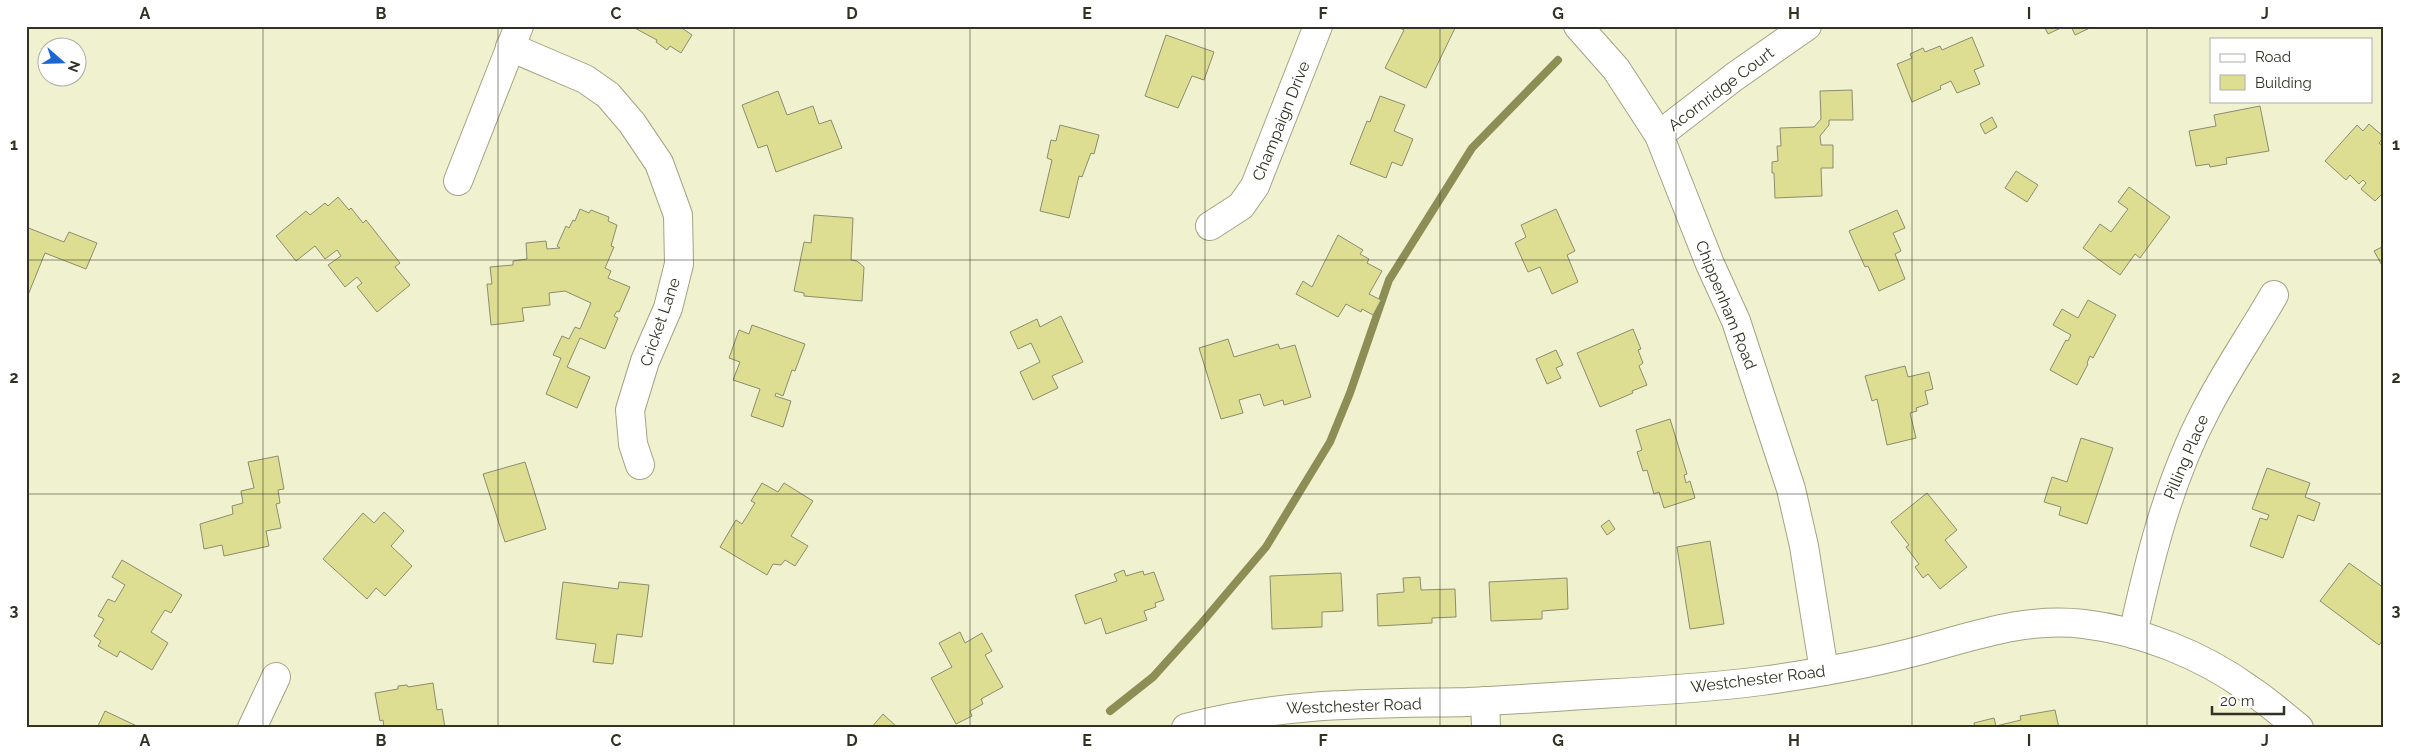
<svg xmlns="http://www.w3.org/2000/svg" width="2410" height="754" viewBox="0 0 2410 754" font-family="Raleway,sans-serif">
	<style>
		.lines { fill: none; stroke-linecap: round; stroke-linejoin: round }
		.stream { stroke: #8d8e55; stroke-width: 8 }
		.building { fill: #ddde91; stroke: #8c8d6f }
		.minor-casing { stroke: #a3a384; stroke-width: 30 }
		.minor { stroke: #fff; stroke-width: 28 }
		.grid { fill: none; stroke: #313124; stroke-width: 1; stroke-opacity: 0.55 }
		.labels { text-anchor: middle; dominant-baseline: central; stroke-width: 4; stroke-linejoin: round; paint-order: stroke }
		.street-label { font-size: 16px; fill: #313124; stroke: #fff }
		.neatline { fill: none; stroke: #313124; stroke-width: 2 }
		.grid-label { font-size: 16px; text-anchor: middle; font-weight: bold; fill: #313124 }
	</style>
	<rect width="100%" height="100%" fill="#f0f1cf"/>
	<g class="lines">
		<path class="stream" d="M1110 711 1153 677 1199 626 1266 547 1330 442 1350 393 1389 280 1472 148 1558 60"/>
	</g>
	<g class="building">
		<path d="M631 26H679L692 35 681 53 670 46 667 50 656 42 657 40Z"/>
		<path d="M1396 26H1456L1426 88 1385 68 1404 30Z"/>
		<path d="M2044 26H2065L2048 34Z"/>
		<path d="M2071 26H2094L2075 35Z"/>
		<path d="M1166 35 1214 52 1204 80 1192 76 1178 108 1145 96Z"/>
		<path d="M1972 37 1984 66 1974 70 1980 84 1957 93 1951 81 1940 86 1941 89 1912 102 1897 64 1912 58 1910 54 1923 48 1925 52 1940 46 1942 50Z"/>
		<path d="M1852 90 1853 120H1829V125L1820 136 1821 145H1833V168H1821L1822 196 1775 198 1774 173H1772V162L1778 161 1777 146H1781L1780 128 1814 127 1821 119 1820 91Z"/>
		<path d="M778 91 787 115 813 106 819 124 831 120 842 148 776 172 767 145 758 148 742 105Z"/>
		<path d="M1380 96 1405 105 1394 131 1413 139 1402 166 1392 162 1386 178 1350 164 1367 121 1370 122Z"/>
		<path d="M2260 106 2269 151 2226 158 2227 164 2210 167 2209 164 2196 166 2189 131 2216 126 2214 115Z"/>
		<path d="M1992 117 1997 127 1985 134 1980 124Z"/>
		<path d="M2369 124 2384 137 2379 143 2384 147V192L2375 201 2361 189 2366 183 2363 180 2359 184 2350 175 2346 180 2325 161 2357 125 2363 131Z"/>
		<path d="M1060 125 1099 135 1094 154 1091 153 1082 177 1079 176 1069 218 1040 211 1052 160 1047 158 1051 140 1056 141Z"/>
		<path d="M2016 171 2038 185 2027 202 2005 188Z"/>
		<path d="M2129 187 2170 217 2140 258 2135 254 2120 275 2083 248 2100 224 2111 232 2128 209 2118 202Z"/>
		<path d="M338 197 349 210 351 208 363 223 366 220 400 263 395 267 410 285 377 312 357 287 362 283 357 277 345 287 328 265 341 256 337 250 325 259 315 246 296 261 276 236 306 211 310 215 325 203 328 206Z"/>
		<path d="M580 209 589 213 591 210 609 217 608 221 617 225 611 246 614 247 605 268 611 271 608 278 630 287 619 312 617 311 614 316 618 318 605 349 580 338 567 367 590 377 577 408 546 394 561 358 553 355 562 336 569 339 575 327 580 329 591 303 565 291 549 293 550 305 522 308 524 321 491 325 487 284H492L490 267 513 265V261L527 259 526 243 546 241 547 249 560 248 557 246 566 226 569 228 573 220 575 221Z"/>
		<path d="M1556 209 1575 251 1567 255 1578 282 1552 294 1540 267 1528 272 1515 243 1526 237 1521 225Z"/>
		<path d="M1897 210 1905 228 1893 233 1901 251 1895 254 1905 279 1879 291 1868 266 1865 267 1849 231Z"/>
		<path d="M814 215 853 218 851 260 857 261 864 267 862 301 804 296V293L794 291 804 242 811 243Z"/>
		<path d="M26 227 64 242 69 232 97 243 86 269 45 253 26 300Z"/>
		<path d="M1338 235 1363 250 1360 254 1369 259 1367 263 1382 271 1369 294 1381 300 1373 315 1362 309 1361 312 1346 304 1338 317 1296 294 1303 281 1312 287Z"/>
		<path d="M2384 246V269L2374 251Z"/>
		<path d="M2088 300 2116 315 2093 358 2090 356 2087 363 2088 364 2077 385 2050 370 2066 340 2068 341 2071 335 2053 325 2062 309 2078 318Z"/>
		<path d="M1061 316 1083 362 1052 376 1058 388 1033 400 1020 372 1040 362 1031 343 1018 349 1010 332 1037 319 1040 327Z"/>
		<path d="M752 325 805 344 795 371 792 370 783 396 776 393 775 396 791 401 783 427 751 416 760 389 733 380 740 362 729 358 739 330 749 334Z"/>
		<path d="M1633 329 1641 349 1638 350 1643 363 1639 366 1647 385 1632 391 1633 393 1600 407 1577 353Z"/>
		<path d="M1228 339 1234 357 1278 344 1280 349 1295 345 1311 397 1284 405 1283 400 1264 406 1260 394 1239 400 1243 413 1221 419 1199 348Z"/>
		<path d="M1556 350 1563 365 1556 368 1561 378 1547 384 1536 359Z"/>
		<path d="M1905 366 1908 377 1929 372 1933 389 1925 391 1928 404 1916 408 1917 411 1910 413 1916 438 1887 445 1877 399 1872 401 1865 376Z"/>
		<path d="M1670 419 1687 474 1684 475 1686 483 1690 481 1695 498 1664 508 1659 492 1654 494 1647 470 1643 471 1637 452 1642 450 1636 430Z"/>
		<path d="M2081 438 2113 448 2087 524 2059 515 2061 507 2044 502 2052 477 2067 482Z"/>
		<path d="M278 456 284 489 278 490 280 503 276 504 281 528 266 531 269 546 224 556 222 545 204 549 200 524 233 514 232 506 243 503 241 491 254 488 248 462Z"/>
		<path d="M525 462 546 529 505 542 483 474Z"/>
		<path d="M2267 468 2310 483 2305 497 2320 503 2314 521 2298 515 2283 558 2250 546 2260 518 2267 520 2269 515 2252 509Z"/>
		<path d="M762 483 778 492 784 483 813 501 791 536 808 546 795 566 785 560 781 565 773 564 767 575 720 547 736 520 742 524 755 503 751 501Z"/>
		<path d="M1927 493 1957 530 1945 540 1967 567 1940 589 1928 574 1923 578 1915 567 1919 564 1906 547 1909 545 1891 522Z"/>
		<path d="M384 512 404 531 391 546 412 566 385 596 376 588 367 599 323 559 363 513 374 523Z"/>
		<path d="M1609 520 1615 529 1607 535 1601 526Z"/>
		<path d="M1710 541 1724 624 1690 629 1677 547Z"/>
		<path d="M122 560 182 595 171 613 165 610 151 632 168 643 152 670 120 651 117 657 98 646 101 641 94 636 104 619 98 616 108 599 115 602 125 585 112 577Z"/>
		<path d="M2349 563 2384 588V597L2381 600 2384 602V639L2379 645 2320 601Z"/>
		<path d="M1124 570 1126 576 1143 571 1144 575 1154 572 1164 600 1155 603 1156 607 1144 611 1147 620 1106 634 1101 618 1085 624 1075 595 1117 581 1114 574Z"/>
		<path d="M1341 573 1343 611 1322 612V627L1272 629 1270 576Z"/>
		<path d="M1420 577 1421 590 1455 589 1456 617 1432 618V623L1378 626 1377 594 1404 592 1403 578Z"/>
		<path d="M1567 578 1568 609 1542 611V619L1491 621 1489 582Z"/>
		<path d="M563 582 618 589 619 582 649 585 642 637 617 634 613 664 593 662 596 644 556 639Z"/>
		<path d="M960 632 965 643 982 633 992 651 985 655 1003 687 981 699 983 704 970 711 972 716 956 724 931 678 952 667 939 643Z"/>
		<path d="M433 683 437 710 442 709 445 728H384L383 720 380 721 375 693 398 689V686L407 685 408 687Z"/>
		<path d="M2055 710 2059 728H1975L1974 723 1994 718 1996 726 2021 720 2020 716Z"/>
		<path d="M105 711 141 728H97Z"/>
		<path d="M883 714 898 728H871Z"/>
	</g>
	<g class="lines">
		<defs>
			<g id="minor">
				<path d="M1578 26 1616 69 1659 135 1710 264 1736 321 1791 489 1804 546 1824 671"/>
				<path d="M510 47 585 79 608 95 632 123 659 163 678 215 679 264 668 308 645 361 630 410 633 444 640 465"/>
				<path d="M1659 135 1734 77 1807 26"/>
				<path d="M458 181 519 26"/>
				<path d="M1210 226 1241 206 1255 186 1318 26"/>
				<path d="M2133 634C2150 557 2169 480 2206 410 2226 371 2252 333 2274 295"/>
				<path d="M1485 701 1486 728"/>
				<path d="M252 728 276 677"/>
				<path d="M1186 728C1281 702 1369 704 1467 702 1511 700 1555 697 1600 694 1653 691 1708 688 1761 681 1812 674 1864 665 1914 652 1972 637 2022 617 2084 624 2142 631 2202 655 2249 689 2267 701 2283 715 2299 728"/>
			</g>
		</defs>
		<use href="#minor" class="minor-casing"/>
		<use href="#minor" class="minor"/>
	</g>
	<path class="grid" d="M263 26V728M498 26V728M734 26V728M970 26V728M1205 26V728M1440 26V728M1676 26V728M1912 26V728M2147 26V728M26 260H2384M26 494H2384"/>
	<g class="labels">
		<g class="street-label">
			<text transform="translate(1721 89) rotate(-37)">Acornridge Court</text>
			<text transform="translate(1281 121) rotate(-68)">Champaign Drive</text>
			<text transform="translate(1726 305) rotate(68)">Chippenham Road</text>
			<text transform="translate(660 322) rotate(-71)">Cricket Lane</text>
			<text transform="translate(2186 457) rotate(-67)">Pilling Place</text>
			<text transform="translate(1758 679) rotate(-7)">Westchester Road</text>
			<text transform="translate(1354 706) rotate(-2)">Westchester Road</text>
		</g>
	</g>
	<rect width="2410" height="754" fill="none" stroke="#ffffff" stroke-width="55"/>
	<rect x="2210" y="38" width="162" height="65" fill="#ffffff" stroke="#adada7"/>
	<rect x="2220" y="54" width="25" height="8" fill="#ffffff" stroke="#adada7"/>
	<text x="2255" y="62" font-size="15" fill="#313124">Road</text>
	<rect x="2220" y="75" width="25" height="15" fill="#ddde91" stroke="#adada7"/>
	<text x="2255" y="88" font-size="15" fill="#313124">Building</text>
	<g transform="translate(62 62) rotate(110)"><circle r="24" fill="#ffffff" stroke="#adada7"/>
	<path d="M0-4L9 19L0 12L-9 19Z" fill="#1c66d1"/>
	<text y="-8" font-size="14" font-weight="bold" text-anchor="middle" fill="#313124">N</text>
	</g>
	<path d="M2212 706v8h72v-8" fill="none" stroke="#313124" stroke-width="2.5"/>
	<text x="2220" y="706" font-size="15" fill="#313124" stroke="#ffffff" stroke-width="4" paint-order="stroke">20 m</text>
	<rect x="28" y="28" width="2354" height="698" class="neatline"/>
	<g class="grid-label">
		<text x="145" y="19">A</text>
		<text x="381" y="19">B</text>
		<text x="616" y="19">C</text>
		<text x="852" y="19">D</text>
		<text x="1087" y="19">E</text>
		<text x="1323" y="19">F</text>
		<text x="1558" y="19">G</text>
		<text x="1794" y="19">H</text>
		<text x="2029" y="19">I</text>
		<text x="2265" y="19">J</text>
		<text x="14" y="150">1</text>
		<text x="2396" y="150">1</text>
		<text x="14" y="383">2</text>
		<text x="2396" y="383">2</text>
		<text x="14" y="616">3</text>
		<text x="2396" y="616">3</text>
		<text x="145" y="746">A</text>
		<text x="381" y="746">B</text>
		<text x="616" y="746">C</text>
		<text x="852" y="746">D</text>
		<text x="1087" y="746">E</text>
		<text x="1323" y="746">F</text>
		<text x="1558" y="746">G</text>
		<text x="1794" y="746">H</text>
		<text x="2029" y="746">I</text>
		<text x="2265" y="746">J</text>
	</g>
</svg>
